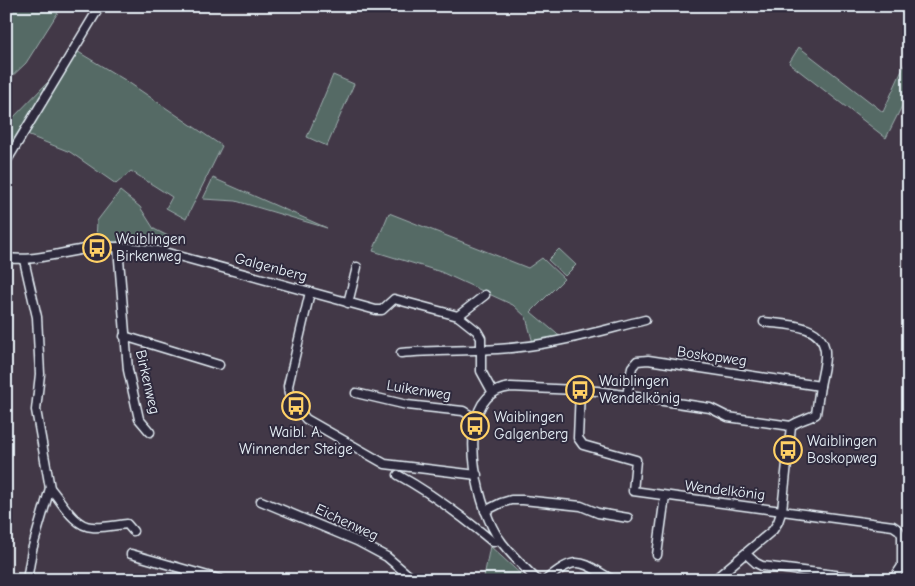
<svg xmlns="http://www.w3.org/2000/svg" width="915" height="586" viewBox="0 0 915 586" font-family="'Comic Neue',sans-serif">
	<style>
		.green { fill: #546a65; stroke: #9eaeae }
		.lines { fill: none; stroke-linecap: round; stroke-linejoin: round }
		.street-casing { stroke: #e8f1f8; stroke-width: 11 }
		.street { stroke: #2f2a3d; stroke-width: 8 }
		.labels { text-anchor: middle; dominant-baseline: central; stroke-width: 4; stroke-linejoin: round; paint-order: stroke }
		.poi-label { font-size: 15px; fill: #e8f1f8; stroke: #2f2a3d; text-anchor: start }
		.street-label { font-size: 15px; fill: #e8f1f8; stroke: #2f2a3d }
	</style>
	<rect width="100%" height="100%" fill="#423847"/>
	<filter id="ink" filterUnits="userSpaceOnUse"><feTurbulence type="fractalNoise" baseFrequency=".02" numOctaves="2"/><feDisplacementMap in="SourceGraphic" scale="10" xChannelSelector="R" yChannelSelector="G"/><feConvolveMatrix kernelMatrix="1 2 1 2 8 2 1 2 1" color-interpolation-filters="sRGB"/></filter>
	<g filter="url(#ink)">
		<g class="green">
			<path d="M6 6H62L26 63 6 82Z"/>
			<path d="M799 47 883 112 909 55V106L903 104 886 138 789 63Z"/>
			<path d="M75 50 125 80 222 146 186 219 166 208 172 197 131 171 116 184 70 152 27 135Z"/>
			<path d="M333 75 354 84 327 146 307 137Z"/>
			<path d="M50 80 6 152V125Z"/>
			<path d="M213 178 327 228 236 201 203 199Z"/>
			<path d="M120 191 140 207 154 229 170 237 166 245 96 241 97 221Z"/>
			<path d="M389 213 528 268 542 258 564 279 531 312 563 339 533 343 526 317 513 305 441 272 373 251Z"/>
			<path d="M559 249 576 265 565 276 548 260Z"/>
			<path d="M490 546 525 578 526 580H486L484 577Z"/>
		</g>
		<g class="lines">
			<defs>
				<g id="street">
					<path d="M6 162 100 6"/>
					<path d="M118 247 128 370 139 419 150 432"/>
					<path d="M6 258C37 262 64 251 94 248 117 245 141 248 164 252L376 310H382L394 299 458 316 477 331 481 338V371L493 393"/>
					<path d="M24 260 37 317 40 374 36 410 50 488 32 550 27 580"/>
					<path d="M310 292 288 386 289 394 296 406 306 419 385 464 477 475"/>
					<path d="M348 303 357 267"/>
					<path d="M458 316 485 295"/>
					<path d="M764 322C785 325 822 323 825 351 826 362 822 375 820 386"/>
					<path d="M124 336 219 365"/>
					<path d="M401 353C441 349 480 352 520 347 563 342 603 330 645 320"/>
					<path d="M580 390 578 438 583 445 636 460 633 491 893 526 899 530 902 535V566L894 578 888 580"/>
					<path d="M356 393 407 405 463 411 476 419"/>
					<path d="M627 396 632 367 637 361 648 360 820 386 816 414C808 419 799 420 791 426"/>
					<path d="M398 475C433 494 463 517 493 542L500 540"/>
					<path d="M50 488C61 500 74 527 92 527 103 528 116 525 127 524L133 531"/>
					<path d="M261 501 357 541 387 557 414 580"/>
					<path d="M485 511 501 503 511 500H523L581 506 598 513 628 518"/>
					<path d="M131 554 222 580"/>
					<path d="M746 554 756 563 762 566 875 580"/>
					<path d="M657 555 665 496"/>
					<path d="M537 580C525 568 510 554 500 540 479 512 459 427 487 398 493 391 502 388 511 387L597 391 710 408 728 417 791 426"/>
					<path d="M546 580C578 552 582 563 613 580"/>
					<path d="M714 580 773 530 778 522 782 510 791 426"/>
				</g>
			</defs>
			<use href="#street" class="street-casing"/>
			<use href="#street" class="street"/>
		</g>
	</g>
	<defs>
		<symbol id="bus-ring" viewBox="-11 -11 22 22"><circle r="9.5" fill="#2f2a3d" stroke="#ffd166" stroke-width="1.5"/><path d="M-5-6H5V4H4V6H2V4H-2V6H-4V4H-5ZM-3.5-4V0h7V-4ZM-3.5 1.2v1.5H-2V1.2ZM2 1.2v1.5H3.5V1.2Z" fill="#ffd166"/></symbol>
	</defs>
	<g fill-rule="evenodd">
		<use href="#bus-ring" x="81" y="232" width="32" height="32"/>
		<use href="#bus-ring" x="564" y="374" width="32" height="32"/>
		<use href="#bus-ring" x="280" y="390" width="32" height="32"/>
		<use href="#bus-ring" x="459" y="410" width="32" height="32"/>
		<use href="#bus-ring" x="772" y="434" width="32" height="32"/>
	</g>
	<g class="labels">
		<g class="poi-label">
			<text x="116" y="239">Waiblingen<tspan x="116" dy="17">Birkenweg</tspan></text>
			<text x="599" y="381">Waiblingen<tspan x="599" dy="17">Wendelkönig</tspan></text>
			<text x="494" y="417">Waiblingen<tspan x="494" dy="17">Galgenberg</tspan></text>
			<text x="296" y="432" text-anchor="middle">Waibl. A.<tspan x="296" dy="17">Winnender Steige</tspan></text>
			<text x="807" y="441">Waiblingen<tspan x="807" dy="17">Boskopweg</tspan></text>
		</g>
		<g class="street-label">
			<text transform="translate(271 267) rotate(15)">Galgenberg</text>
			<text transform="translate(712 356) rotate(8)">Boskopweg</text>
			<text transform="translate(148 382) rotate(77)">Birkenweg</text>
			<text transform="translate(419 390) rotate(9)">Luikenweg</text>
			<text transform="translate(725 490) rotate(7)">Wendelkönig</text>
			<text transform="translate(347 522) rotate(25)">Eichenweg</text>
		</g>
	</g>
	<rect width="915" height="586" fill="none" stroke="#2f2a3d" stroke-width="25"/>
	<rect x="12" y="12" width="890" height="561" fill="none" stroke="#e8f1f8" stroke-width="2" filter="url(#ink)"/>
</svg>
